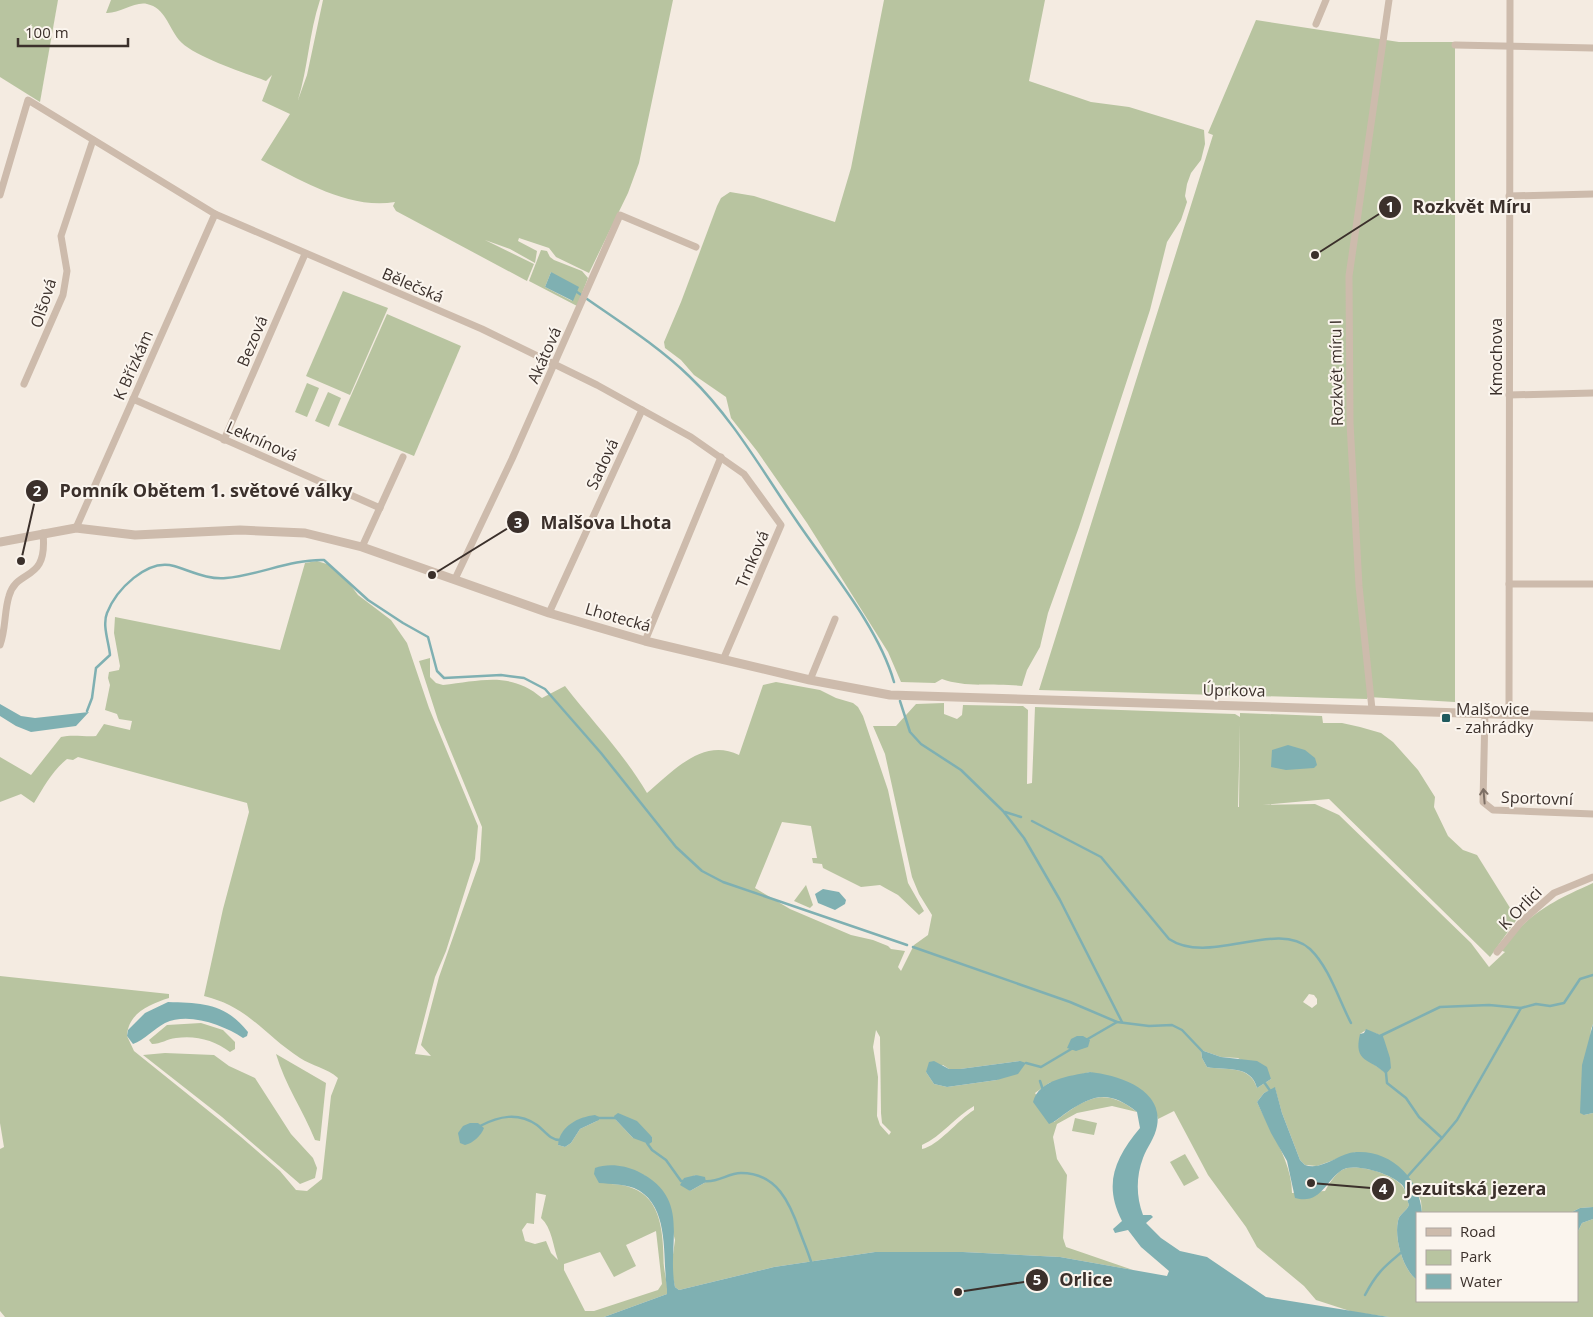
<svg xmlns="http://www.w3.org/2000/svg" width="1593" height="1317" viewBox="0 0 1593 1317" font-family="'Open Sans',sans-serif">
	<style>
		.green { fill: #b8c4a0; fill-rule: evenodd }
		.water { fill: #7fb0b2 }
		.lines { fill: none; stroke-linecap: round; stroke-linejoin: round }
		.stream { stroke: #7fb0b2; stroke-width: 2.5 }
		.minor { stroke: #cdbbac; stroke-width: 7 }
		.tertiary { stroke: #cdbbac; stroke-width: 9 }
		.oneway { stroke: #7d6f65 }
		.poi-dot { fill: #1f5a5e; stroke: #fbf5ee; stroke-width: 2 }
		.labels { text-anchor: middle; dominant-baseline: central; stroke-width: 4; stroke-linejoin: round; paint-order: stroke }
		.street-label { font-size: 16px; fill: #3b302b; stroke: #fbf5ee }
		.poi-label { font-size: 16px; fill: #3b302b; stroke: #fbf5ee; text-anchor: start }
		.leader { fill: none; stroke: #3b302b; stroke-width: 2 }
		.callout-dot { fill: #3b302b; stroke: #fbf5ee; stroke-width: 2 }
		.mark-label { font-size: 15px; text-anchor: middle; font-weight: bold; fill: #fff }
		.callout-label { font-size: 18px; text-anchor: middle; font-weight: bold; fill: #3b302b; stroke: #fbf5ee; stroke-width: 4; stroke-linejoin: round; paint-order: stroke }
	</style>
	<rect width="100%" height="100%" fill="#f4ebe1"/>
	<g class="green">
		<path d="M0 0H58L40 102 0 77Z"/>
		<path d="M111 0H320C309 33 308 68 298 100L307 75 323 0H673L639 163 628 193 589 273 556 257 549 248 519 238 518 241 537 251 535 263 510 249 485 240 534 264 527 281 396 211 393 206 395 202C349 210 301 180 261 160L290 114 262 101 272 75 266 81C245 73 192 56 179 40 168 26 165 8 147 4 135 1 119 14 106 13Z"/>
		<path d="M884 0H1045L1029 81 1091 102 1129 107 1204 130 1205 144 1201 160 1191 173 1187 184 1185 196 1187 202 1181 220 1167 242 1150 310 1079 527 1048 613 1040 647 1027 670 1022 686C996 683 966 688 942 679L935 683 901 682 888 652 807 523 757 451 731 418 726 397 694 375 681 360 665 348 664 342 681 302 717 206 721 198 730 192 754 196 835 222 851 168Z"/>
		<path d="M1256 20 1399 42H1455V702L1368 697 1367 699 1039 690 1213 135 1208 133Z"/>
		<path d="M541 250 547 251 550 257 554 260 582 271 588 278 577 306 529 281ZM551 272 572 301 545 287Z"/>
		<path d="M343 291 388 308 350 395 306 376Z"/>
		<path d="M387 314 461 346 414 456 338 425Z"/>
		<path d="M307 383 319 388 307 417 295 412Z"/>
		<path d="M328 392 341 398 329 427 315 421Z"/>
		<path d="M317 561 330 565 349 583 358 595 391 620 407 643 429 708 478 826 475 859 446 951 435 977 415 1054 431 1056 421 1045 439 977 480 861 482 827 438 720 419 661 430 658V677L436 683 443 685C481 681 511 671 542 698L565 686C593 722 624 754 647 793 673 771 703 737 739 755L763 685 776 682 820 690 836 698 853 703 858 707 863 716 888 790 908 883 924 911 919 915 898 895 887 889 880 885 861 887 823 868 822 864 813 863 812 858H817L811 826 782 822 755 888 790 909 851 935 873 940 888 946 891 949 905 951 898 967 901 971 914 945 928 935 932 915 919 894 912 877 885 754 873 726H896L916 704 944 703V714L957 719 962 715 963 705 1023 706 1028 710 1027 784 1032 783 1035 707 1235 714 1240 717V713L1322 716 1323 723H1342L1360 727 1381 733 1393 742 1418 770 1435 797 1434 807 1448 836 1463 850 1477 855 1517 919 1490 957 1329 799 1263 805 1315 804 1339 815 1471 943 1489 967 1505 952 1500 950C1531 912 1549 903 1593 883V1024L1591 1029 1584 1115 1593 1113V1207L1580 1208 1570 1213H1422L1421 1201 1415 1188 1356 1152 1317 1166 1305 1165 1300 1160 1282 1113 1275 1088 1264 1093 1257 1102C1270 1131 1292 1162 1292 1193L1325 1191C1329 1184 1335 1174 1342 1170 1355 1162 1395 1174 1403 1187 1406 1191 1407 1200 1409 1205 1406 1212 1399 1214 1398 1221 1394 1238 1403 1270 1417 1280V1301H1577V1233L1582 1223 1593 1219V1317H1389L1353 1312 1316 1300 1304 1286 1257 1247 1246 1227 1208 1175 1174 1111 1158 1119 1153 1102 1090 1072 1049 1083 1035 1093 1054 1122C1085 1099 1103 1085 1137 1112L1112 1106 1077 1113 1057 1124 1053 1137 1057 1159 1067 1175 1063 1238 1066 1247 1133 1270 1060 1257 963 1252H875L774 1267 679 1290 675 1287 671 1269 675 1240 662 1192 644 1175 611 1184C662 1186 663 1227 664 1267 665 1276 668 1285 667 1294L604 1317H5L0 1311V1149L4 1147 0 1123V976L169 994V998C150 1004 128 1013 127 1036L134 1051 241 1137 280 1171 296 1190 307 1191 322 1179 331 1096 338 1078C327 1068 312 1066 300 1058 263 1034 249 1007 204 996L223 909 249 812 247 803 78 757 73 760 67 759C52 771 44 787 34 803L21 794 0 802V757L31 775 61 737C72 734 85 737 96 736L104 724 130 730 132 721 119 719 117 714 105 710 110 685 108 678 109 672 119 670 120 666 114 633 115 617 280 650 305 563ZM1240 724 1239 807H1238ZM1309 994 1314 995 1317 999V1004L1312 1008 1303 1002ZM876 1030 880 1037 881 1113 882 1123 891 1132 889 1135 880 1125 877 1116 878 1077 873 1047ZM1366 1030 1383 1036 1386 1073 1372 1063 1360 1034ZM1201 1050 1221 1057 1238 1058 1271 1079 1257 1088C1250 1064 1225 1071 1207 1067L1202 1058ZM1020 1061 997 1080 947 1087 934 1084 926 1072 943 1065 949 1069H960ZM974 1106V1110C958 1120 938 1146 922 1149V1145C942 1136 955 1117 974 1106ZM615 1119 652 1137 633 1138ZM599 1120 580 1129 571 1143 565 1147 558 1145 563 1132ZM696 1175 706 1182 690 1191 681 1181ZM536 1193 546 1195 541 1218C552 1228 553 1246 558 1260L551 1253 546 1241 535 1244 525 1241 522 1230 527 1223 534 1224ZM656 1231 662 1284 658 1290 594 1311H585L564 1270V1264L600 1252 614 1277 636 1266 626 1245Z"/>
		<path d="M806 885 813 905 810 908 794 901Z"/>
		<path d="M201 1023 223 1030 235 1042V1049L230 1052C215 1040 195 1035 176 1038 167 1039 161 1044 152 1044L149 1040 167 1025Z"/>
		<path d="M165 1053 214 1055 229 1066 255 1078 291 1134 313 1158 317 1168 315 1178 300 1184 222 1117 143 1055Z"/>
		<path d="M276 1054 326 1083 320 1141 315 1140C303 1110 285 1085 276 1054Z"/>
		<path d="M1075 1118 1097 1123 1094 1135 1072 1131Z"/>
		<path d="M1185 1154 1199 1178 1184 1186 1170 1162Z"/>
	</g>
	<g class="water">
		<path d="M551 272 579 287 573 301 545 287Z"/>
		<path d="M0 704 21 716 35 718 89 712 76 726 31 732 16 726 0 716Z"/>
		<path d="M1288 745 1305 750 1315 758 1317 765 1314 768 1286 770 1271 767 1272 750Z"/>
		<path d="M823 889 839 892 846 900 845 904 835 910 818 903 815 894Z"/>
		<path d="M168 1002C202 1003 225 1003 248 1032L247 1036 243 1038C223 1025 189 1012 165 1023 154 1029 144 1040 133 1044L127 1036 128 1030 145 1013Z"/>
		<path d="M1593 1024V1113L1584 1115 1580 1113 1582 1065Z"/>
		<path d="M1366 1029 1383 1036 1390 1058 1391 1068 1386 1074C1370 1058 1353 1063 1360 1034L1364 1033Z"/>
		<path d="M1077 1036H1083L1090 1040 1088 1047 1076 1051 1067 1048 1071 1039Z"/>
		<path d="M1201 1050 1221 1057 1257 1061 1267 1067 1271 1079 1257 1088C1251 1064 1225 1071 1207 1067L1202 1058Z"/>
		<path d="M934 1061 949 1069H960L1020 1061 1026 1063 1018 1074 997 1080 947 1087 934 1084 926 1072 929 1062Z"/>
		<path d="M1090 1072C1118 1075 1164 1089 1157 1126 1155 1138 1147 1147 1143 1158 1136 1176 1136 1197 1143 1215H1151L1153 1217 1146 1223 1161 1238 1180 1251 1207 1257 1266 1297 1389 1317H604L667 1294V1289C662 1257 671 1204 634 1188 623 1184 611 1184 599 1183L594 1174 595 1168C607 1163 625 1165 637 1171 693 1198 666 1242 675 1287L679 1290 774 1267 875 1252H963L1060 1257 1167 1276 1169 1271 1141 1247 1128 1230 1115 1233 1113 1229 1122 1221C1103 1184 1115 1158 1140 1128L1137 1112C1109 1090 1094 1094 1066 1113 1060 1117 1055 1122 1049 1124L1033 1102C1039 1079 1070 1076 1090 1072Z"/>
		<path d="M1275 1087 1282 1113 1300 1160 1305 1165C1322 1171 1339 1153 1356 1152 1392 1150 1420 1179 1422 1213H1417V1280C1403 1270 1394 1238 1398 1221 1399 1214 1406 1212 1409 1205 1407 1200 1406 1191 1403 1186 1394 1174 1354 1162 1342 1170 1325 1181 1321 1205 1295 1198L1287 1161 1271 1133 1257 1102 1264 1093Z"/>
		<path d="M618 1113 637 1121 652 1137V1142L649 1144 633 1138 615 1119 614 1116Z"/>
		<path d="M595 1115 599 1117V1120L580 1129 571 1143 565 1147 558 1145C560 1126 578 1117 595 1115Z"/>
		<path d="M470 1123H478L484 1128C481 1136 473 1143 465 1145L460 1143 458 1133 463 1126Z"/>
		<path d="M696 1175 705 1177 706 1182 690 1191 680 1185 684 1178Z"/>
		<path d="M1593 1207V1219L1582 1223 1577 1233V1213H1570L1580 1208Z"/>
	</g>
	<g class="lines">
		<g class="stream">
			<path d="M577 292C615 319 656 344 690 377 732 417 763 472 796 520 829 569 878 626 894 682"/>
			<path d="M900 701 910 732 921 744 961 770 1003 811 1024 838 1060 900 1122 1022"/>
			<path d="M87 711 92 698 96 668 110 655C109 643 102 625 107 613 116 590 147 558 174 566 191 571 208 580 226 578 259 575 292 559 324 560L368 600 403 623 428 637 437 671 444 678 501 675 524 678 545 689 601 753 676 847 702 871 723 882 907 945"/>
			<path d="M1005 812 1021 817"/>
			<path d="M1032 821 1101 857 1169 939C1209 966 1277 919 1310 949 1329 967 1339 1000 1351 1023"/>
			<path d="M913 947 1070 1002 1117 1022 1149 1026 1172 1025 1182 1030 1202 1051"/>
			<path d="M1380 1036 1440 1007 1489 1005 1521 1008 1536 1004 1550 1006 1564 1003 1580 979 1593 975"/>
			<path d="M1086 1040 1117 1022"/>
			<path d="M1026 1063 1041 1067 1073 1048"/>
			<path d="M1386 1073 1387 1083 1406 1098 1419 1117 1442 1138 1407 1177"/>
			<path d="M1040 1081 1043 1090"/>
			<path d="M1264 1082 1271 1092"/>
			<path d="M597 1118H616"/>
			<path d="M480 1126C499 1116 518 1112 537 1125 545 1131 550 1140 560 1140"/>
			<path d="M1442 1138 1457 1120 1521 1008"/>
			<path d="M647 1143 652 1150 666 1160 681 1181H684"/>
			<path d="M704 1181C718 1183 728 1173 741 1173 777 1173 790 1203 800 1232 804 1243 809 1254 812 1265"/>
			<path d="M1365 1295C1377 1272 1384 1267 1403 1251"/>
		</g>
		<g class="minor">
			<path d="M1316 24 1326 0"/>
			<path d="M1455 45 1593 48"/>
			<path d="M0 195 28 100 215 214 482 329 597 385 691 437 744 474 781 525 723 660"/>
			<path d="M1509 196 1593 194"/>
			<path d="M24 384 63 295 67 271 61 236 93 140"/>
			<path d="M1509 395 1593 393"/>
			<path d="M133 399 380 508"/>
			<path d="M224 440 305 254"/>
			<path d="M76 528 215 214"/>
			<path d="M362 547 403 457"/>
			<path d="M455 579 512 459 620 215 696 247"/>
			<path d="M1509 584H1593"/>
			<path d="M549 613 642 410"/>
			<path d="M645 641 721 457"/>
			<path d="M0 645C6 629 4 612 9 596 17 567 48 584 43 533"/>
			<path d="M810 680 835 619"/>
			<path d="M1372 709 1359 586 1350 423 1349 276 1389 0"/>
			<path d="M1485 712 1483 802 1493 810 1593 814"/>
			<path d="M1509 713 1510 0"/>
			<path d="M1497 952 1521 922 1554 893 1593 877"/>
		</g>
		<path class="tertiary" d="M0 542 76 528 135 535 240 530 305 533 362 547 549 613 645 641 810 680 890 695 1593 717"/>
	</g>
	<defs><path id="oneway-shaft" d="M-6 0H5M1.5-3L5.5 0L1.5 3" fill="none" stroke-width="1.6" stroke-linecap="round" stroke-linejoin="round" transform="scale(1.25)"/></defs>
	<use class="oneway" href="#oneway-shaft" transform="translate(1484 796) rotate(-95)"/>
	<rect class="poi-dot" x="1441" y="713" width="10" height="10" rx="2.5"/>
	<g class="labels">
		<g class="street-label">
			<text transform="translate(413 285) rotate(23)">Bělečská</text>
			<text transform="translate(43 303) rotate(-72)">Olšová</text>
			<text transform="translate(252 341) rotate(-67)">Bezová</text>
			<text transform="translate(544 355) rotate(-66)">Akátová</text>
			<text transform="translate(1496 357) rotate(-90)">Kmochova</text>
			<text transform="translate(133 365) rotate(-66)">K Břízkám</text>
			<text transform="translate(1336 373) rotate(-91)">Rozkvět míru I</text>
			<text transform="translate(262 441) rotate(24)">Leknínová</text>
			<text transform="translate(602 464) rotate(-65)">Sadová</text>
			<text transform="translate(752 559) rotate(-67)">Trnková</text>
			<text transform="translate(618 617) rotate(16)">Lhotecká</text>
			<text transform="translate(1234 690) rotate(1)">Úprkova</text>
			<text transform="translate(1537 798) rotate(2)">Sportovní</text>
			<text transform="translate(1520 908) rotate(-45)">K Orlici</text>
		</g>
		<g class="poi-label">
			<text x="1456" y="709">Malšovice<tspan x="1456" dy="18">- zahrádky</tspan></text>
		</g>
	</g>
	<path class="leader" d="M1315 255L1390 207M21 561L37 491M432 575L518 522M1311 1183L1383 1189M958 1292L1037 1280"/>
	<g class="callout-dot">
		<circle cx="1315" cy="255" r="5"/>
		<circle cx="21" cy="561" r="5"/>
		<circle cx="432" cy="575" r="5"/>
		<circle cx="1311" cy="1183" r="5"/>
		<circle cx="958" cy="1292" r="5"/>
		<circle cx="1390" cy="207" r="12"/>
		<circle cx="37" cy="491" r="12"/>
		<circle cx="518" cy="522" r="12"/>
		<circle cx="1383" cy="1189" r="12"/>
		<circle cx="1037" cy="1280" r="12"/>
	</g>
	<g class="mark-label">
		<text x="1390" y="212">1</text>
		<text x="37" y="496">2</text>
		<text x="518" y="528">3</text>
		<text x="1383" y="1194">4</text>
		<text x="1037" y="1285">5</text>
	</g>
	<g class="callout-label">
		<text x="1472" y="213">Rozkvět Míru</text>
		<text x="206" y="497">Pomník Obětem 1. světové války</text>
		<text x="606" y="529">Malšova Lhota</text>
		<text x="1476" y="1195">Jezuitská jezera</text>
		<text x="1086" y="1286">Orlice</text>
	</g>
	<rect x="1416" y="1212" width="162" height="90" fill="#fbf5ee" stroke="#aea6a0"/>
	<rect x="1426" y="1228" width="25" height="8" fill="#cdbbac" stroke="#aea6a0"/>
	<text x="1460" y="1237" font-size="15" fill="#3b302b">Road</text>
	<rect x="1426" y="1250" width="25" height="15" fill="#b8c4a0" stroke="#aea6a0"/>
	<text x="1460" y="1262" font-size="15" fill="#3b302b">Park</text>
	<rect x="1426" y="1274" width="25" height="15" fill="#7fb0b2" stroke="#aea6a0"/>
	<text x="1460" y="1287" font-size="15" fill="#3b302b">Water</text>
	<path d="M18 38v8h110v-8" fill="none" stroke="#3b302b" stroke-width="2.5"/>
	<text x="25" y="38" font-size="15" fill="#3b302b" stroke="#fbf5ee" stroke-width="4" paint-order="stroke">100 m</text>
</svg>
